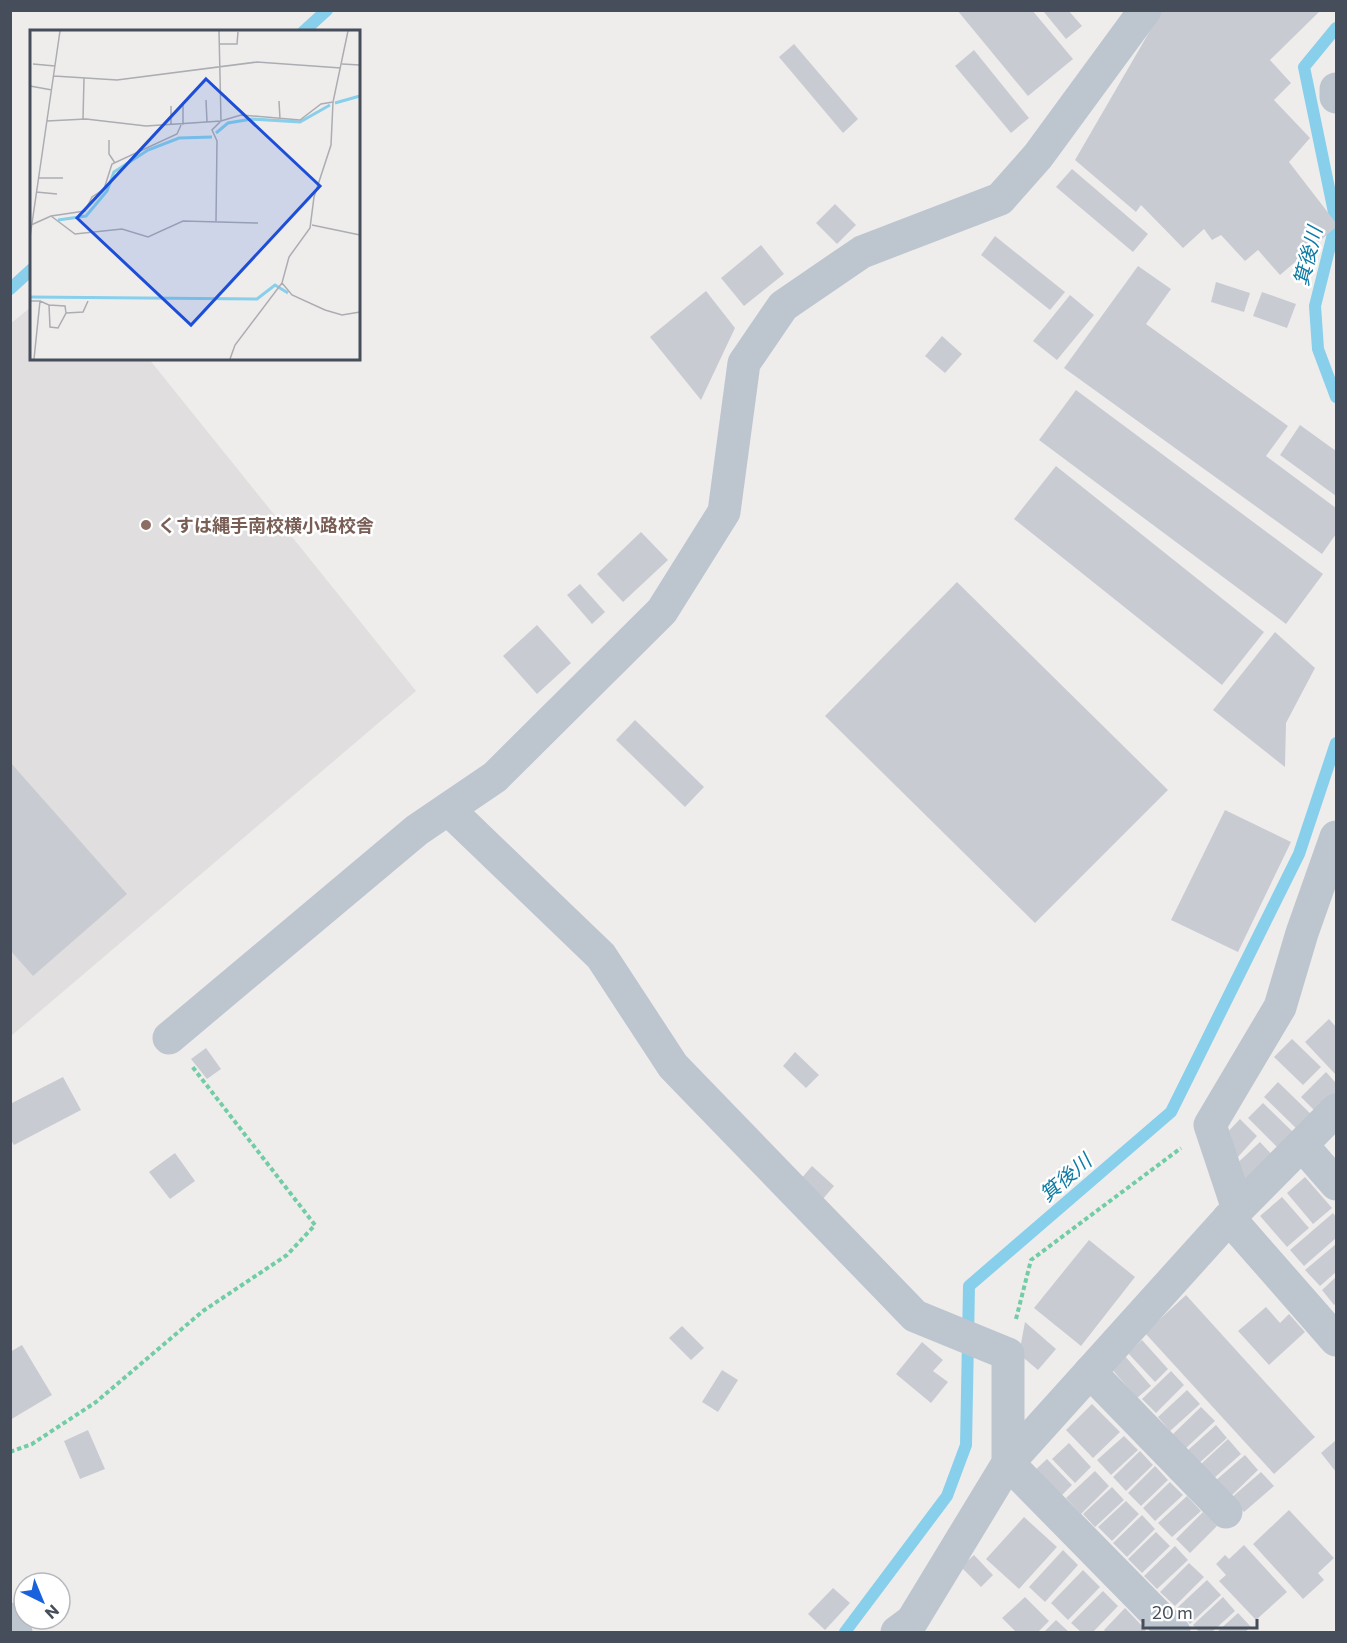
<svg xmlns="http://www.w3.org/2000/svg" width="1347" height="1643" viewBox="0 0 1347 1643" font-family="Commissioner,'Noto Sans JP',sans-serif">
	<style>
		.education { fill: #e0dede }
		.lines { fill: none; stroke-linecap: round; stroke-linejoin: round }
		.stream { stroke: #87cfeb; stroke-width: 12 }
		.building { fill: #c9cbd3 }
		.path { stroke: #72cca6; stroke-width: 4; stroke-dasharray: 4.5 3; stroke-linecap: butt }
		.minor { stroke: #bdc6cf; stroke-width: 33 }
		.education-dot { fill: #8d6e63; stroke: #fff; stroke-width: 2 }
		.labels { text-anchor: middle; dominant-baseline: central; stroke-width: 5; stroke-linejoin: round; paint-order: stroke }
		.education-label { font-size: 18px; font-weight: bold; fill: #785e54; stroke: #fff; text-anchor: start }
		.water-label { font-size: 20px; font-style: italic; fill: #0c7ba5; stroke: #fff }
		.inset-river { fill: none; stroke: #87cfeb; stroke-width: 3 }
		.inset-road { fill: none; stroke: #abadb2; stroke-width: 1.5 }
		.view { fill: #1d4ed8; fill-opacity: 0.15; stroke: #1d4ed8; stroke-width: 3 }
		.inset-edge { fill: none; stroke: #454e5a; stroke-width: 3 }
	</style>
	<rect width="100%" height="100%" fill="#efedec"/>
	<path class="education" d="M31 307 32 358 149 359 416 691 11 1036 10 324Z"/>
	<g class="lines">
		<g class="stream">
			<path d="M1336 28 1304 67 1336 222 1315 306 1318 349 1336 397"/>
			<path d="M303 32 327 10"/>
			<path d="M10 289 32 269"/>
			<path d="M845 1632 947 1496 966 1445 969 1286 1171 1112 1299 854 1336 743"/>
		</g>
	</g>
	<g class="building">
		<path d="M957 10H1032L1073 59 1028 96Z"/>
		<path d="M1046 10H1068L1082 26 1066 39 1044 12Z"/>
		<path d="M1162 10H1321L1270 60 1291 83 1274 100 1310 138 1289 162 1336 223V227L1280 275 1258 250 1245 261 1221 235 1212 240 1204 229 1183 248 1141 205 1136 212 1075 160Z"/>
		<path d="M794 44 858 119 843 133 779 57Z"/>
		<path d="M974 50 1029 118 1011 133 955 66Z"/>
		<path d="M1072 169 1148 234 1133 252 1056 187Z"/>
		<path d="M835 204 856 225 837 244 816 223Z"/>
		<path d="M995 236 1065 292 1050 310 981 255Z"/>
		<path d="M761 245 784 274 744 306 721 278Z"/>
		<path d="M1138 266 1171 289 1146 324 1288 426 1266 456 1336 508V534L1322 554 1064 368Z"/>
		<path d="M1216 282 1250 293 1244 312 1211 302Z"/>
		<path d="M706 291 735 328 701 400 650 337Z"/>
		<path d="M1262 292 1296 304 1287 328 1253 316Z"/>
		<path d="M1070 295 1094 315 1057 360 1033 341Z"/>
		<path d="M942 336 962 354 945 373 925 356Z"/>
		<path d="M1076 390 1323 574 1286 624 1039 440Z"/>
		<path d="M1300 425 1336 451V496L1280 455Z"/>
		<path d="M1056 466 1264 632 1222 685 1014 519Z"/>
		<path d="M641 532 668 560 623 602 597 574Z"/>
		<path d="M957 582 1168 790 1035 923 825 716Z"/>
		<path d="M580 584 605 612 592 624 567 595Z"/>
		<path d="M537 625 571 663 537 694 503 656Z"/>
		<path d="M1275 632 1315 668 1286 723 1285 767 1213 710Z"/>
		<path d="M635 720 704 787 685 807 616 740Z"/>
		<path d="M10 762 127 894 33 976 10 950Z"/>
		<path d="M1225 810 1291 842 1238 952 1171 920Z"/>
		<path d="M1329 1019 1336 1027V1075L1305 1042Z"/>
		<path d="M1292 1039 1321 1067 1303 1085 1274 1057Z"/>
		<path d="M206 1048 221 1069 207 1079 191 1059Z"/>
		<path d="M795 1052 819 1075 806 1088 783 1066Z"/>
		<path d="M1326 1072 1336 1083V1101L1321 1117 1301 1097Z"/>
		<path d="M63 1077 81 1110 14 1145 10 1139V1104Z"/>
		<path d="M1278 1082 1317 1120 1303 1135 1264 1097Z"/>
		<path d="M1263 1103 1295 1134 1280 1150 1248 1118Z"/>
		<path d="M1240 1119 1257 1136 1237 1158 1219 1141Z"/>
		<path d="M1260 1142 1275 1158 1247 1185 1231 1169Z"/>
		<path d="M175 1153 195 1181 170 1199 149 1172Z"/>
		<path d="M812 1166 834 1186 822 1200 800 1180Z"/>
		<path d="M1305 1177 1332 1208 1313 1224 1287 1193Z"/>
		<path d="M1282 1197 1309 1228 1287 1247 1260 1216Z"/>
		<path d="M1333 1213 1336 1217V1238L1304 1266 1290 1250Z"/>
		<path d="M1089 1240 1135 1277 1081 1346 1034 1308Z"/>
		<path d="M1336 1244V1272L1320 1286 1305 1270Z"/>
		<path d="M1336 1277V1303L1334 1305 1322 1290Z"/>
		<path d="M1186 1295 1315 1437 1274 1474 1145 1333Z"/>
		<path d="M1266 1307 1280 1323 1289 1314 1305 1332 1269 1365 1238 1331Z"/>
		<path d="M1025 1322 1056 1349 1038 1370 1019 1354Z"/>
		<path d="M682 1326 704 1348 691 1360 669 1338Z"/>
		<path d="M1142 1340 1168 1369 1155 1382 1128 1353Z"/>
		<path d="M922 1342 943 1360 933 1371 948 1382 931 1403 896 1374Z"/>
		<path d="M22 1345 52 1395 10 1420V1352Z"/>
		<path d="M1124 1355 1151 1386 1137 1398 1110 1367Z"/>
		<path d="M722 1370 738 1380 718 1412 702 1402Z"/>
		<path d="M1171 1371 1184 1385 1156 1413 1142 1399Z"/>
		<path d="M1187 1390 1200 1404 1170 1431 1158 1417Z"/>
		<path d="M1092 1404 1120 1432 1093 1458 1066 1430Z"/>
		<path d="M1201 1407 1215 1421 1185 1449 1172 1435Z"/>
		<path d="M1216 1425 1227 1438 1198 1464 1187 1451Z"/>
		<path d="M88 1430 105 1469 80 1479 64 1441Z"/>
		<path d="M1124 1436 1138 1450 1111 1475 1097 1460Z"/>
		<path d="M1228 1439 1241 1454 1213 1479 1200 1465Z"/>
		<path d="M1336 1440V1472L1321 1453Z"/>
		<path d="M1069 1443 1091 1467 1075 1483 1052 1459Z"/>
		<path d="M1140 1451 1153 1465 1126 1491 1113 1477Z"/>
		<path d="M1245 1455 1258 1470 1230 1497 1215 1481Z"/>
		<path d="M1047 1459 1072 1485 1057 1500 1031 1474Z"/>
		<path d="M1155 1466 1168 1480 1141 1506 1128 1493Z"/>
		<path d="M1095 1471 1109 1486 1081 1514 1066 1498Z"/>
		<path d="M1261 1472 1274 1486 1244 1512 1231 1498Z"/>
		<path d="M1170 1482 1183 1495 1155 1521 1143 1508Z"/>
		<path d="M1112 1487 1124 1500 1095 1527 1083 1514Z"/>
		<path d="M1187 1496 1201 1511 1172 1537 1158 1523Z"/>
		<path d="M1126 1501 1139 1514 1112 1541 1098 1527Z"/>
		<path d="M1289 1510 1334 1558 1318 1573 1324 1580 1303 1599 1253 1544Z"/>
		<path d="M1203 1512 1217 1526 1190 1553 1176 1539Z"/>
		<path d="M1142 1515 1155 1529 1127 1557 1113 1543Z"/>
		<path d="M1024 1517 1057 1547 1019 1589 986 1559Z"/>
		<path d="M1156 1532 1170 1546 1142 1573 1128 1559Z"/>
		<path d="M1244 1545 1287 1592 1256 1620 1219 1581 1226 1575 1216 1564 1225 1555 1229 1559Z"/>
		<path d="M1175 1546 1188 1560 1157 1589 1144 1576Z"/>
		<path d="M1063 1550 1078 1565 1045 1602 1029 1587Z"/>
		<path d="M974 1555 993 1575 981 1587 961 1567Z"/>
		<path d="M1189 1563 1204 1577 1175 1606 1160 1592Z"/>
		<path d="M1083 1570 1100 1587 1068 1620 1051 1603Z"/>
		<path d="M1207 1580 1221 1595 1190 1624 1177 1608Z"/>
		<path d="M833 1588 850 1603 825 1630 808 1614Z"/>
		<path d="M1103 1591 1118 1606 1093 1632H1081L1071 1623Z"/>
		<path d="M1025 1597 1049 1621 1038 1632H1016L1002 1618Z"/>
		<path d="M1223 1597 1235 1611 1212 1632H1199L1193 1625Z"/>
		<path d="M1125 1608 1146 1630 1144 1632H1106L1104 1630Z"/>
		<path d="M1238 1613 1251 1627 1245 1632H1217Z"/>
		<path d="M1056 1620 1069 1632H1044Z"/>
	</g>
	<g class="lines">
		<g class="path">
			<path d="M1016 1319 1031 1260 1181 1148"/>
			<path d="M10 1452 32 1444 96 1402 203 1311 287 1255 315 1225 191 1065"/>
		</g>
		<g class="minor">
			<path d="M1336 89V97"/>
			<path d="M448 809 601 956 673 1066 915 1316 1008 1354V1463L912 1621 897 1632"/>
			<path d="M169 1038 417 830 495 777 662 611 724 512 744 363 783 306 862 252 1000 199 1038 156 1145 10"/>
			<path d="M1302 1145 1336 1184"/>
			<path d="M1238 1209 1210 1125 1280 1007 1302 933 1336 837"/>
			<path d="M1229 1218 1336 1340"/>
			<path d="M1090 1372 1226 1512"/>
			<path d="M10 1619 16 1632"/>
			<path d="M1174 1632 1008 1463 1229 1218 1336 1110"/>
		</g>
	</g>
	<circle class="education-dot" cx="146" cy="525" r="6"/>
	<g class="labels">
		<g class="education-label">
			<text x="158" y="525">くすは縄手南校横小路校舎</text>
		</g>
		<g class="water-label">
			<text transform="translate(1307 256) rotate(-76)">箕後川</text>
			<text transform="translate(1065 1177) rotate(-41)">箕後川</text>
		</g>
	</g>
	<g transform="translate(30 30)">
		<rect width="330" height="330" fill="#efedec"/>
		<path class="inset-river" d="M305 73 330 66M186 103 198 93 222 89 270 92 300 75M28 190 56 186 77 161 84 142 118 120 149 108 182 107M0 267 227 269 245 255 258 263"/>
		<path class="inset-road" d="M189 14H207L208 2M3 34 25 36M312 34 330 35M24 46 87 50 227 32 311 38M0 56 22 60M176 70 177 92M249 71 250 89M53 89 54 48M17 91 56 89 116 96 191 91 189 1M141 95V76M153 95V75M79 110V124L85 133M9 148H33M6 162 27 164M21 186 45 204 92 199 118 207 153 191 228 193M186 191 187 111 182 100 191 91 211 85 270 90 291 74 303 72M1 195 21 186 55 181 62 167 74 159 82 134 147 104 151 95M282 195 330 205M0 207 30 1M252 253 262 265 295 280 312 285 330 282M0 271H10L4 329M10 271 19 275 20 297 28 298 36 283 35 276 19 275M36 283 53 282 58 271M200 329 205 315 252 253 259 227 280 198 284 167 301 115 303 72 318 1"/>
		<path class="view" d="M176 49 290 156 161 295 47 188Z"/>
		<rect width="330" height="330" class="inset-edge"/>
	</g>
	<rect width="1347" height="1643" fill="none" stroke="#454e5a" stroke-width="24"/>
	<g transform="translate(42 1601) rotate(137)"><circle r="28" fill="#ffffff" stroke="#b5b8bd" stroke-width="1.5"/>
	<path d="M0-4.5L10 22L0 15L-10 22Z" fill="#1961dd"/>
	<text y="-9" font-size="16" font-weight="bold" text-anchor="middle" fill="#454e5a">N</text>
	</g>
	<path d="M1143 1619v9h114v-9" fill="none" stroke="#454e5a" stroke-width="3"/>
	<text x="1152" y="1619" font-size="18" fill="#454e5a" stroke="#ffffff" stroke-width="4.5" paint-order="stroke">20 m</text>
</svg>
